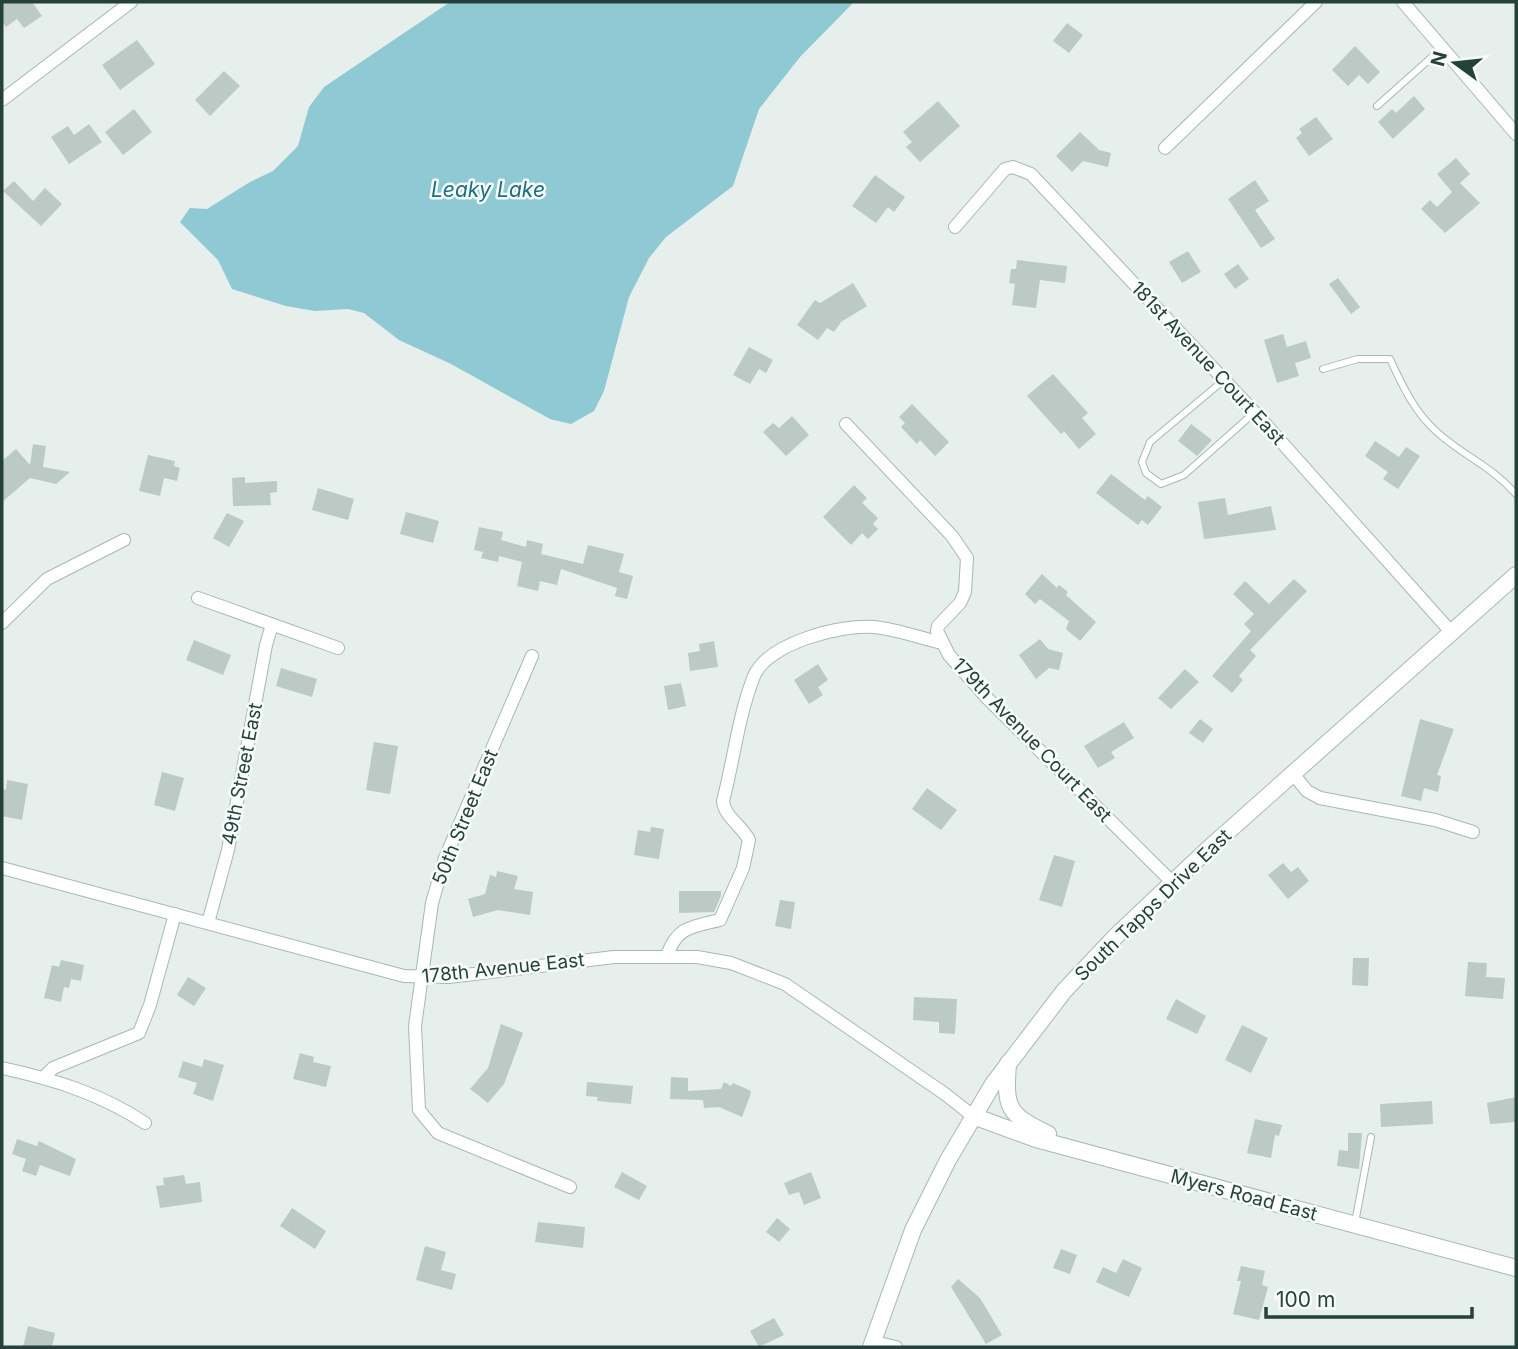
<svg xmlns="http://www.w3.org/2000/svg" width="1518" height="1349" viewBox="0 0 1518 1349" font-family="Inter,sans-serif">
	<style>
		.water { fill: #8ec9d4 }
		.building { fill: #bbcac4 }
		.lines { fill: none; stroke-linecap: round; stroke-linejoin: round }
		.service-casing { stroke: #a8b8b2; stroke-width: 8 }
		.minor-casing { stroke: #a8b8b2; stroke-width: 14 }
		.tertiary-casing { stroke: #a8b8b2; stroke-width: 18 }
		.service { stroke: #fff; stroke-width: 6 }
		.minor { stroke: #fff; stroke-width: 12 }
		.tertiary { stroke: #fff; stroke-width: 16 }
		.labels { text-anchor: middle; dominant-baseline: central; stroke-width: 5; stroke-linejoin: round; paint-order: stroke }
		.street-label { font-size: 19px; fill: #24423a; stroke: #f7fbf9 }
		.water-label { font-size: 21px; font-style: italic; fill: #1c6f80; stroke: #f7fbf9 }
	</style>
	<rect width="100%" height="100%" fill="#e6efeb"/>
	<path class="water" d="M450 2H854L800 57 759 109 733 186 666 237 649 258 629 297 604 391 594 411 571 424 550 419 451 364 399 340 364 313 348 309 315 311 286 306 232 289 218 260 180 222 190 208 207 209 250 182 273 171 298 146 309 107 324 87Z"/>
	<g class="building">
		<path d="M2 2H32L42 16 24 28 17 19 6 27 2 21Z"/>
		<path d="M1067 23 1083 35 1069 53 1053 41Z"/>
		<path d="M137 40 155 64 120 90 102 65Z"/>
		<path d="M1355 46 1380 72 1368 84 1359 75 1348 86 1332 70Z"/>
		<path d="M224 71 240 86 210 116 195 100Z"/>
		<path d="M1414 96 1425 109 1393 139 1378 122 1392 109 1396 113Z"/>
		<path d="M938 101 960 126 920 162 906 147 912 142 903 132Z"/>
		<path d="M134 109 152 132 123 155 105 132Z"/>
		<path d="M1316 117 1333 139 1309 156 1296 138 1302 133 1299 129Z"/>
		<path d="M89 124 102 142 69 164 51 137 68 126 74 135Z"/>
		<path d="M1080 132 1099 150 1111 153 1108 167 1083 161 1072 172 1056 156Z"/>
		<path d="M1456 158 1470 174 1460 183 1480 203 1445 233 1421 209 1430 200 1437 207 1452 192 1437 174Z"/>
		<path d="M875 175 905 197 894 212 888 207 876 223 852 206Z"/>
		<path d="M1255 180 1269 201 1255 210 1275 239 1261 248 1228 199Z"/>
		<path d="M14 181 33 201 45 188 62 204 41 226 3 191Z"/>
		<path d="M1188 251 1201 272 1182 283 1169 262Z"/>
		<path d="M1017 260 1067 266 1065 283 1040 280 1036 308 1012 305 1015 284 1009 283 1011 269H1016Z"/>
		<path d="M1238 264 1249 279 1235 289 1224 274Z"/>
		<path d="M1338 278 1360 307 1351 314 1329 284Z"/>
		<path d="M853 283 867 306 841 322 834 332 827 328 818 340 797 325 815 300 820 303Z"/>
		<path d="M1283 334 1287 347 1306 341 1311 358 1295 363 1299 376 1277 383 1264 340Z"/>
		<path d="M749 347 773 360 766 373 759 369 750 384 733 375Z"/>
		<path d="M1053 374 1088 413 1082 418 1096 434 1079 449 1064 431 1061 434 1027 396Z"/>
		<path d="M912 404 949 442 935 456 920 440 917 444 901 427 905 423 899 417Z"/>
		<path d="M792 416 809 435 786 456 763 432 773 423 779 428Z"/>
		<path d="M1191 424 1212 440 1197 456 1178 441Z"/>
		<path d="M1375 441 1399 457 1406 447 1420 456 1398 489 1383 479 1388 472 1365 456Z"/>
		<path d="M33 444 46 446 43 467 70 472 56 484 30 478 2 502V461L16 449 30 465Z"/>
		<path d="M148 455 175 461 174 466 180 468 177 481 164 478 160 496 139 491Z"/>
		<path d="M1111 474 1145 500 1148 496 1162 507 1148 525 1142 520 1138 525 1096 493Z"/>
		<path d="M245 477V483L277 481V492L270 493 271 505 233 506 232 478Z"/>
		<path d="M854 485 867 498 862 503 878 518 873 524 878 529 868 539 862 533 851 545 823 517Z"/>
		<path d="M318 488 354 499 348 520 312 510Z"/>
		<path d="M1225 498 1228 515 1271 506 1276 530 1204 539 1198 502Z"/>
		<path d="M406 512 439 521 433 543 400 534Z"/>
		<path d="M227 513 244 521 229 547 213 538Z"/>
		<path d="M479 527 503 532 501 540 526 547 527 540 543 544 541 554 583 564 588 545 624 554 619 572 633 576 627 599 615 596 617 588 561 569 557 585 540 581 538 591 517 586 522 562 499 556 498 562 481 558 483 552 474 550Z"/>
		<path d="M1042 574 1057 588 1059 585 1068 592 1066 595 1096 622 1080 641 1066 629 1069 621 1040 599 1035 604 1025 594Z"/>
		<path d="M1294 579 1307 591 1250 650 1256 656 1239 676 1243 680 1232 693 1212 676 1251 631 1244 624 1254 614 1233 594 1245 581 1269 604Z"/>
		<path d="M1040 639 1048 649 1063 653 1059 670 1049 668 1036 679 1019 655Z"/>
		<path d="M194 640 231 655 223 675 186 660Z"/>
		<path d="M714 641 718 667 690 671 688 653 700 651 699 644Z"/>
		<path d="M818 664 828 680 818 687 823 695 809 704 794 680Z"/>
		<path d="M281 668 317 679 312 697 276 686Z"/>
		<path d="M1185 669 1199 682 1171 709 1158 698Z"/>
		<path d="M681 683 686 706 668 710 664 686Z"/>
		<path d="M1200 719 1213 729 1203 743 1189 733Z"/>
		<path d="M1420 719 1454 729 1437 775 1441 776 1438 792 1424 788 1421 801 1401 796Z"/>
		<path d="M1124 722 1134 738 1111 752 1115 758 1098 768 1084 746Z"/>
		<path d="M374 742 398 746 390 794 366 790Z"/>
		<path d="M162 772 184 778 175 811 154 805Z"/>
		<path d="M7 780 28 784 22 820 2 816V789L6 790Z"/>
		<path d="M927 788 957 810 941 830 912 809Z"/>
		<path d="M651 827 664 829 659 859 634 855 638 830 650 832Z"/>
		<path d="M1054 855 1075 861 1062 907 1039 900Z"/>
		<path d="M1283 863 1291 872 1298 867 1309 881 1288 899 1268 875Z"/>
		<path d="M497 871 518 876 514 889 533 892 530 915 498 910 473 917 468 899 485 894 490 875 496 877Z"/>
		<path d="M679 891H721V896L714 912 679 913Z"/>
		<path d="M780 900 795 902 791 929 775 926Z"/>
		<path d="M1353 958H1369L1368 986 1352 985Z"/>
		<path d="M61 960 84 965 81 981 71 979 69 988 64 987 61 1002 44 998 52 965 59 967Z"/>
		<path d="M1468 962 1487 963 1486 977 1505 978 1503 999 1465 996Z"/>
		<path d="M188 977 206 988 194 1006 177 995Z"/>
		<path d="M914 997 957 999 955 1034 939 1033V1022L913 1020Z"/>
		<path d="M1176 999 1206 1016 1197 1034 1166 1019Z"/>
		<path d="M501 1024 523 1033 504 1084 488 1103 470 1089 488 1068Z"/>
		<path d="M1242 1025 1268 1038 1251 1073 1225 1060Z"/>
		<path d="M300 1053 314 1057 313 1062 331 1066 326 1087 293 1079Z"/>
		<path d="M204 1059 224 1065 213 1101 193 1094 197 1083 178 1077 183 1061 202 1067Z"/>
		<path d="M671 1077 688 1078V1091L721 1089 724 1082 731 1086 733 1083 751 1091 750 1096 742 1117 719 1107 704 1108 703 1100 670 1099Z"/>
		<path d="M587 1082 633 1086 631 1104 597 1101 598 1097 586 1096Z"/>
		<path d="M1516 1097V1122L1490 1124 1487 1103Z"/>
		<path d="M1432 1101 1433 1124 1381 1127 1380 1104Z"/>
		<path d="M1255 1119 1282 1125 1279 1136 1275 1135 1271 1158 1247 1153Z"/>
		<path d="M1348 1133H1362L1359 1169 1337 1166 1339 1150 1348 1151Z"/>
		<path d="M17 1139 37 1146 39 1141 76 1159 70 1176 40 1165 36 1176 22 1171 26 1159 12 1154Z"/>
		<path d="M622 1172 647 1186 639 1200 614 1187Z"/>
		<path d="M811 1172 821 1198 804 1205 799 1192 789 1195 784 1183Z"/>
		<path d="M184 1175 186 1184 200 1182 202 1202 160 1208 156 1186 164 1185 163 1178Z"/>
		<path d="M292 1208 326 1231 315 1249 280 1226Z"/>
		<path d="M777 1218 790 1229 779 1242 766 1232Z"/>
		<path d="M538 1222 585 1227 583 1248 535 1242Z"/>
		<path d="M425 1246 446 1252 441 1270 456 1274 452 1290 416 1280Z"/>
		<path d="M1061 1249 1077 1255 1070 1274 1053 1268Z"/>
		<path d="M1123 1259 1142 1268 1129 1297 1096 1282 1103 1267 1116 1273Z"/>
		<path d="M1241 1266 1265 1271 1262 1285 1268 1287 1259 1320 1233 1314 1241 1281H1237Z"/>
		<path d="M958 1279 980 1298 1002 1335 986 1344 951 1287Z"/>
		<path d="M774 1318 784 1335 759 1347 750 1331Z"/>
		<path d="M28 1326 55 1333 52 1347H23Z"/>
	</g>
	<g class="lines">
		<defs>
			<g id="service">
				<path d="M1377 106 1442 48"/>
				<path d="M1323 369 1358 359H1390C1403 387 1415 413 1438 433 1465 457 1490 465 1516 494"/>
				<path d="M1224 380 1150 442 1142 462 1146 473 1161 484 1184 475 1255 412"/>
				<path d="M1355 1223 1371 1137"/>
			</g>
			<g id="minor">
				<path d="M1403 2 1516 134"/>
				<path d="M2 100 131 2"/>
				<path d="M1165 148 1316 2"/>
				<path d="M955 227 1005 169 1013 167 1031 174 1259 417 1452 633"/>
				<path d="M846 424 952 536 967 558 965 592 960 603 938 626 937 631 949 655 988 699 1173 883"/>
				<path d="M198 598 338 648"/>
				<path d="M2 623 47 579 124 540"/>
				<path d="M532 656 445 858 432 903 415 1026 419 1110 438 1133 570 1187"/>
				<path d="M1294 775 1307 791 1320 798 1435 820 1473 832"/>
				<path d="M2 868 404 976 449 977 614 957H697L731 963 785 984 945 1094 973 1116"/>
				<path d="M208 923 228 850 266 645 272 625"/>
				<path d="M667 956C677 926 692 927 720 920L743 868 749 840C742 826 724 816 723 801 734 759 738 717 754 676 768 643 841 624 874 627 896 629 920 638 942 643"/>
				<path d="M2 1068C53 1079 101 1094 145 1123"/>
				<path d="M44 1077 53 1068 139 1033 150 1005 175 914"/>
				<path d="M874 1342 896 1347"/>
			</g>
			<g id="tertiary">
				<path d="M1008 1063C1005 1107 1006 1114 1048 1134"/>
				<path d="M973 1116 1036 1139 1516 1268"/>
				<path d="M871 1347 913 1230 948 1160 993 1084 1064 991 1117 935 1206 851 1516 575"/>
			</g>
		</defs>
		<use href="#service" class="service-casing"/>
		<use href="#minor" class="minor-casing"/>
		<use href="#tertiary" class="tertiary-casing"/>
		<use href="#service" class="service"/>
		<use href="#minor" class="minor"/>
		<use href="#tertiary" class="tertiary"/>
	</g>
	<g class="labels">
		<g class="street-label">
			<text transform="translate(1208 363) rotate(47)">181st Avenue Court East</text>
			<text transform="translate(1032 740) rotate(46)">179th Avenue Court East</text>
			<text transform="translate(242 774) rotate(-79)">49th Street East</text>
			<text transform="translate(465 817) rotate(-68)">50th Street East</text>
			<text transform="translate(1153 905) rotate(-44)">South Tapps Drive East</text>
			<text transform="translate(503 968) rotate(-6)">178th Avenue East</text>
			<text transform="translate(1244 1195) rotate(15)">Myers Road East</text>
		</g>
		<g class="water-label">
			<text x="488" y="189">Leaky Lake</text>
		</g>
	</g>
	<rect width="1518" height="1349" fill="none" stroke="#24423a" stroke-width="7"/>
	<g transform="translate(1455 63) rotate(285)" stroke="#f7fbf9" stroke-width="5" paint-order="stroke">
	<path d="M0-5L12 26L0 18L-12 26Z" fill="#24423a"/>
	<text y="-10" font-size="19" font-weight="bold" text-anchor="middle" fill="#24423a">N</text>
	</g>
	<path d="M1266 1307v10h206v-10" fill="none" stroke="#24423a" stroke-width="3.5"/>
	<text x="1276" y="1307" font-size="21" fill="#24423a" stroke="#f7fbf9" stroke-width="5" paint-order="stroke">100 m</text>
</svg>
